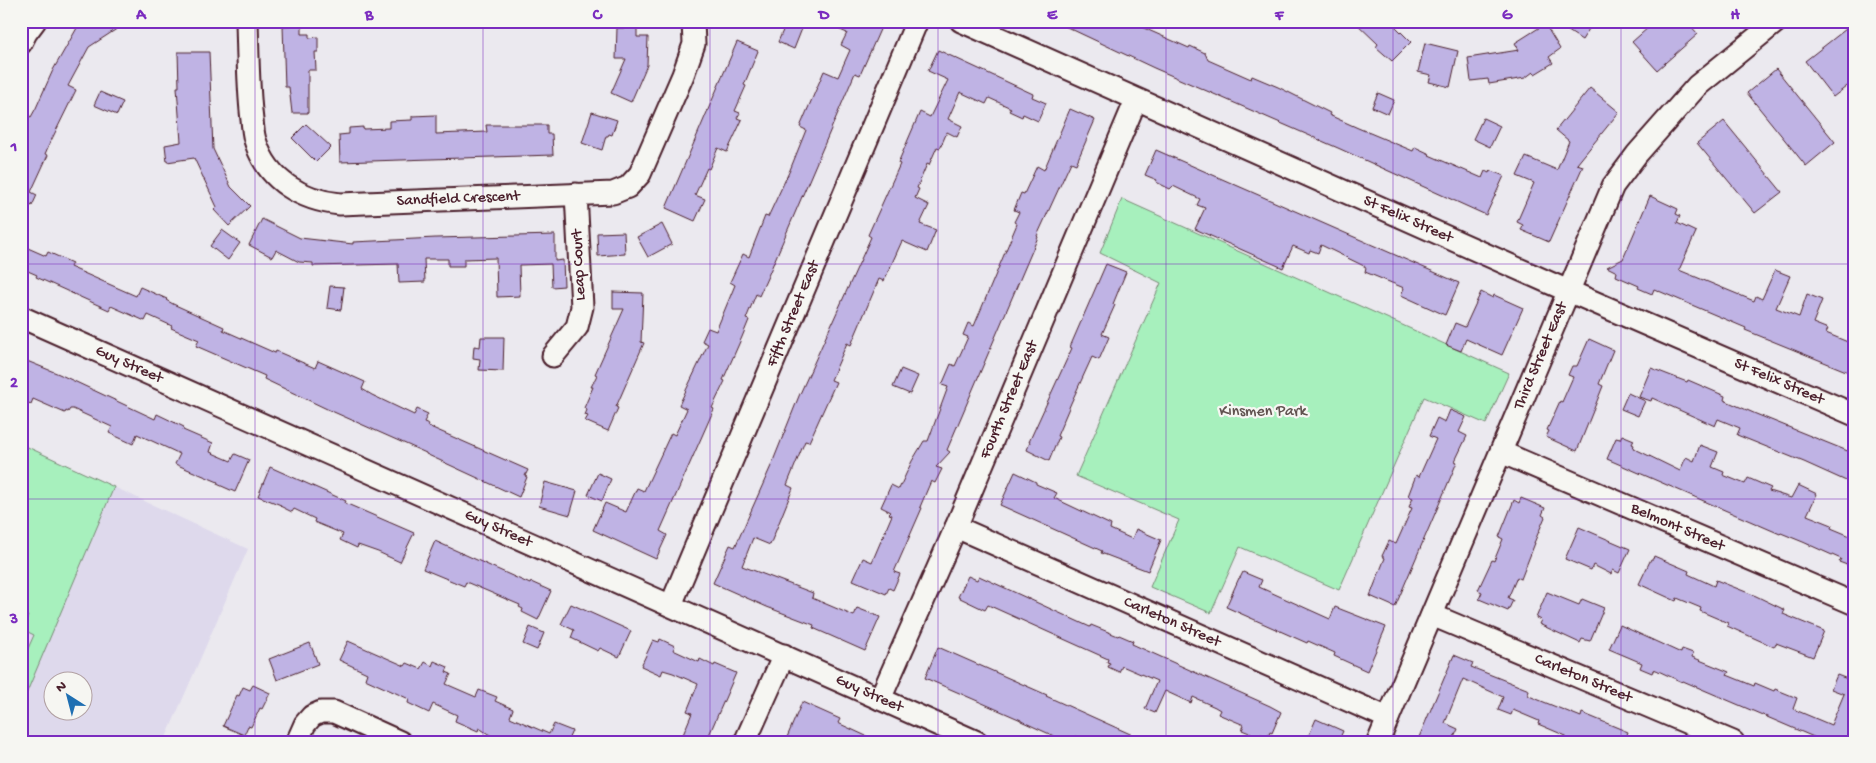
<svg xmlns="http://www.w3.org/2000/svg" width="1876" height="763" viewBox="0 0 1876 763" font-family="'Gochi Hand',sans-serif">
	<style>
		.built { fill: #ded9ec; fill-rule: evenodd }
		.green { fill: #a7f0bd; stroke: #788874 }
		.building { fill: #bfb3e4; stroke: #4a1f2b }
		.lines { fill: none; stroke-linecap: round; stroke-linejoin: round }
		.minor-casing { stroke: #4a1f2b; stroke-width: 25 }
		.minor { stroke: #f6f6f2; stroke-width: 21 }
		.grid { fill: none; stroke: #7b2cbf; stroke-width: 1; stroke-opacity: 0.55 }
		.labels { text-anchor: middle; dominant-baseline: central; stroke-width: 4.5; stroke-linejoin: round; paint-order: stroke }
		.street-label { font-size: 16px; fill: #4a1f2b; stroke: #f6f6f2 }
		.park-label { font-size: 16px; fill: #615350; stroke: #f6f6f2 }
		.neatline { fill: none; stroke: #7b2cbf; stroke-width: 2 }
		.grid-label { font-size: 16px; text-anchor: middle; font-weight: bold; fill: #7b2cbf }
	</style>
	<rect width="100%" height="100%" fill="#ebe9ef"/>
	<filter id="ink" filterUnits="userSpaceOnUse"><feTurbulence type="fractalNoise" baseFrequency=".02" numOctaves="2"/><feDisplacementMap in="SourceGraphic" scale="10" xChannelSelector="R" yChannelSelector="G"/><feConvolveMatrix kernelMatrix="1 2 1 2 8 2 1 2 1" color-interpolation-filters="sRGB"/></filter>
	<g filter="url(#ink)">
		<path class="built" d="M21 444 248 549 164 742H21ZM52 680H82V710H52Z"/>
		<g class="green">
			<path d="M1122 199 1509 373 1486 424 1424 397 1339 590 1240 547 1211 613 1150 587 1179 520 1076 476 1161 283 1100 253Z"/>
			<path d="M21 444 114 487 21 706V664L34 635 22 629 28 616 21 613Z"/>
		</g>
		<g class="building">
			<path d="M81 21H129L89 47 68 86 76 90 48 147 45 154 48 155 31 192 37 195 32 206 26 203 21 214V135L29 116 31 117 36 108 53 70Z"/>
			<path d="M787 21H805L794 49 778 42Z"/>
			<path d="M820 21H874L882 25 860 75 855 73 768 276 759 296 756 294 746 319 749 320 742 337 723 380 725 381 712 408 714 409 660 531 667 535 656 559 593 530 605 503 626 512 637 488 644 491 671 433 675 435 687 409 679 405 708 344 702 341 708 328 716 331 735 285 730 282 743 254 749 257 765 216 768 217 790 170 806 130 800 127 824 71 838 77 850 50 841 45 847 33Z"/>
			<path d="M1054 21H1128L1189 48 1190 46 1205 53 1208 60 1251 79 1252 76 1278 87 1330 113 1329 115 1358 128 1413 151 1415 147 1430 154 1429 155 1482 178 1485 171 1489 173 1490 170 1504 176 1486 215 1338 148 1154 68Z"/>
			<path d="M1354 21H1390L1411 42 1392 61 1376 47 1378 44Z"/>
			<path d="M1553 21H1594L1582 40Z"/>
			<path d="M1644 21H1686L1698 34 1657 70 1632 42 1649 27Z"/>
			<path d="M1855 22V80L1833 97 1805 61Z"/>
			<path d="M1545 24 1560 49 1549 57 1553 63 1535 74 1533 72 1525 78 1489 84 1488 79 1471 81 1468 58 1519 50 1515 43Z"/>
			<path d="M302 25V34H309V38L318 37V52H315L316 70H308V113H292L289 87H285L283 26Z"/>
			<path d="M617 28H637V37H648L647 65 631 102 611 93 626 59H616Z"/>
			<path d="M737 42 758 51 744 85 746 86 735 111 740 113 737 118 742 120 727 152 718 148 709 169 707 168 695 195 705 199 695 221 666 208Z"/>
			<path d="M1425 43 1458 51 1450 87 1429 82 1431 75 1418 72Z"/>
			<path d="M938 50 1033 94 1032 97 1046 103 1038 121 1023 114 1022 117 1009 111 1011 108 989 98 986 104 960 92 948 119 962 126 957 137 947 132 940 148 937 147 929 165 927 164 917 188 919 189 915 198 929 205 920 224 936 230 927 252 902 241 884 281 879 279 851 345 847 343 831 380 836 382 809 442 805 441 787 485 793 488 770 545 753 538 742 566 813 593 812 598 854 616 857 608 880 617 865 651 813 628 814 625 767 607 713 583 730 545 735 547 771 466 799 396 871 237 868 235 900 164 898 163 920 112 930 117 948 80 928 71Z"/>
			<path d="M178 52H209L213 149 231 187 250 206 229 226 214 210 217 207 194 158 167 162 165 145 181 142 177 87H179Z"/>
			<path d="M1776 69 1835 142 1806 166 1747 93Z"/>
			<path d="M1590 88 1619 112 1577 164 1583 166 1549 242 1521 230 1523 225 1517 222 1534 183 1517 176 1526 157 1557 170 1569 141 1556 130Z"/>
			<path d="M100 92 123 102 117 115 94 105Z"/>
			<path d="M1378 93 1394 100 1388 114 1372 107Z"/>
			<path d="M1070 109 1095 120 1076 164 1071 162 1037 236 1038 237 947 450 950 452 936 467 942 469 935 483 931 481 920 507 922 508 894 572 900 574 893 590 889 588 886 594 853 580 863 558 872 562 892 515 889 514 891 512 881 507 891 485 899 489 912 461 924 441H928L948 387 942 385 951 364 955 366 968 337 963 335 968 323 974 326 1017 224 1014 222 1019 212 1014 210 1021 193 1024 194 1037 166 1044 170Z"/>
			<path d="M592 112 617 120 612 135 609 134 608 136H606L602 150 582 143Z"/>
			<path d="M436 115V134L487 132 486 125H547V134H552L553 155 340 162 339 135 349 134V128L363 127V129L389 128V121L412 120V116Z"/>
			<path d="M1483 118 1500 126 1490 147 1473 139Z"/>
			<path d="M1724 121 1782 192 1755 213 1697 143Z"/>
			<path d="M306 124 331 147 316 162 292 138Z"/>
			<path d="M1156 150 1459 283 1445 315 1401 295 1404 288 1365 272 1366 267 1321 245 1318 253 1310 250 1309 253 1293 246 1283 268 1195 229 1205 208 1197 205 1200 199 1173 186 1170 189 1156 182 1157 180 1145 175Z"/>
			<path d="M1650 196 1678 209 1676 214 1680 216 1677 223 1696 232 1679 270 1754 301 1756 296 1762 299 1775 270 1790 276 1776 308 1799 317 1807 294 1822 300 1813 323 1828 329 1826 333 1855 345V365L1851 373 1782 345 1745 330 1746 328 1654 289 1652 294 1638 288 1639 286 1616 276 1617 272 1607 267 1623 259Z"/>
			<path d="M262 219 300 238 353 244V242L436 238 555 235V261L563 260 564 286 552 287 551 264 519 265 520 296 497 297 496 258 464 259V266H448V259H424L425 282 399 283 398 264 313 266V263L299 262 276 250 272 257 249 245Z"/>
			<path d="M662 224 672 244 648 257 637 237Z"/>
			<path d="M222 230 240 243 228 260 210 246Z"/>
			<path d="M624 232 625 254 598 256 597 233Z"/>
			<path d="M21 245 46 256 48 252 72 263 70 267 136 296 140 287 167 299 166 300 173 304 224 327 223 330 275 353 276 351 315 368 318 361 365 382 362 389 372 395 414 415 417 409 428 414 424 422 429 424 428 426 528 470 525 476 527 477 519 497 426 454V453L327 409 264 379 265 376 196 346 199 340 171 328 172 326 148 315 145 321 111 306 109 310 36 277 37 275 21 268Z"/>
			<path d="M1106 264 1126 272 1113 304 1115 305 1102 334 1109 337 1099 360 1092 357 1071 403 1057 436 1059 437 1049 461 1027 450 1030 442H1029L1072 348 1070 347Z"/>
			<path d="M330 286 344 287 341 310 327 308Z"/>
			<path d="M613 292 643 293 641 342 644 343 616 407 618 408 608 431 585 421 588 416 585 415 587 410 584 408 593 387H591L597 375 595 374 624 309H613Z"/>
			<path d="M1481 292 1493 298 1494 295 1523 308 1502 355 1466 339 1461 351 1446 345 1455 323 1465 327Z"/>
			<path d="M481 337H504L503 371 479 370 480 359 473 358 474 346 480 347Z"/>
			<path d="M1589 339 1613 350 1599 384 1603 386 1577 451 1546 437 1549 431 1547 430 1560 401 1562 402 1573 377 1568 375 1572 366H1577Z"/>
			<path d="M21 361 26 364 27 361 59 374 155 419 157 414 184 427 183 430 213 443 210 452 231 461 235 454 249 460 235 492 217 484 218 482 175 464 180 454 137 434 133 444 109 433 112 427 73 409H70L68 412 66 411 65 413 33 399 31 404 21 400Z"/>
			<path d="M1651 368 1687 382 1688 380 1725 396 1724 400 1756 414 1855 454V485L1804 462 1737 435 1740 428 1718 419 1715 426 1652 398 1651 401 1639 397Z"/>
			<path d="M901 369 918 376 910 394 893 387Z"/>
			<path d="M1628 393 1645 401 1638 416 1621 409Z"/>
			<path d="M1450 410 1466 417 1459 432 1467 436 1455 461 1457 462 1446 488 1395 607 1370 596 1385 558 1382 556 1389 541 1396 544 1412 508 1409 507 1413 498 1408 496 1416 475 1419 477 1436 439 1429 436 1437 418 1445 422Z"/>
			<path d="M1622 435 1634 440 1632 444 1634 445 1633 448 1680 471 1686 457 1694 461 1700 445 1718 452 1712 467 1724 472 1723 475 1745 484 1748 478 1771 488 1769 491 1791 498 1798 485 1817 494 1807 515 1832 525 1831 528 1855 538V568L1839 562 1841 559 1803 542 1781 533 1780 534 1607 459 1616 438 1620 439Z"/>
			<path d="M270 467 346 501 345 503 414 533 400 562 378 552 358 545 357 548 340 540 343 534 314 522 315 519 294 509 292 512 280 506 281 505 258 496Z"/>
			<path d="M1015 472 1036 482V484L1057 493 1054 498 1111 525 1110 529 1132 539 1136 529 1161 540 1148 571 1101 553 1102 551 1000 505Z"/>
			<path d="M598 473 611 479 602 501 588 495Z"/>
			<path d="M545 482 577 491 570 515 539 506Z"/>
			<path d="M1521 498 1545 508 1542 515 1545 517 1534 543H1535L1521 579 1517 577 1508 598 1513 600 1508 611 1479 599 1482 592 1478 590 1492 560 1494 561 1503 539 1499 537 1514 500 1519 503Z"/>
			<path d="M1579 527 1630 549 1619 573 1613 570 1611 574 1593 565 1591 570 1565 559Z"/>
			<path d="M435 541 530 584 531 582 551 591 538 620 522 612 523 609 519 607 520 605 466 582 464 586 423 569Z"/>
			<path d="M1654 556 1689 571 1688 574 1714 586 1716 580 1756 596 1785 610 1783 614 1824 631 1813 657 1776 643 1774 647 1727 626 1728 623 1700 611 1701 608 1677 598 1676 601 1639 584 1651 559H1653Z"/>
			<path d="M1243 572 1262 580 1259 587 1330 619 1335 607 1386 627 1367 671 1334 656 1335 653 1308 641 1307 643 1226 607 1239 578H1240Z"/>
			<path d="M968 576 977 580 979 576 1090 627 1091 625 1118 636 1119 635 1133 641 1132 644 1270 706 1281 712 1272 733 1270 732 1268 737 1261 734 1259 737 1242 730 1244 725 1218 714 1220 710 1215 707 1193 697 1191 703 1165 691 1155 713 1145 709 1157 681 1122 666 1119 672 1108 667 1110 663 1107 662 1108 659 988 605 985 610 958 597Z"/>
			<path d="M1547 592 1579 605 1582 599 1604 608 1590 641 1582 639 1580 643 1539 624 1541 620 1536 618Z"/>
			<path d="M571 604 631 631 619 657 600 648 598 651 571 638 574 630 561 624Z"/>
			<path d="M1620 625 1681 653 1682 649 1693 653 1692 657 1729 672 1727 675 1754 686 1755 683 1774 691 1775 689 1797 698 1793 709 1831 725 1844 694 1831 689 1837 675 1850 680 1855 669V742H1815L1816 738 1683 681 1682 682 1654 669 1652 673 1640 668 1642 663 1609 649Z"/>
			<path d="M530 627 544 633 537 650 523 644Z"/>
			<path d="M660 639 675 646 673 650 699 662 700 659 714 666 715 664 736 673 706 742H680L692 713 687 711 698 684 673 673 663 670 661 675 641 666 653 640 659 642Z"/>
			<path d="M348 641 405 666 407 663 421 669 425 662 432 666 434 661 448 667 446 672 451 674 446 684 476 697 479 690 497 697 495 701 513 709 510 717 549 734 554 724 572 731 567 742H501L479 728 478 731 455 721 457 715 433 704 429 713 408 703 409 699 365 679 367 673 339 660Z"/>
			<path d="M310 643 318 664 277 680 269 659Z"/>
			<path d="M938 647 1047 695 1046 696 1148 742H1087L1076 736 1074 742H1067L1021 721V720L925 678Z"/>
			<path d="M1454 655 1473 663 1471 667 1529 690 1528 694 1529 696 1581 717 1582 713 1628 732 1624 742H1563L1566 736 1538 724 1539 721 1513 710 1511 715 1498 710 1503 697 1463 679 1445 723 1458 729 1452 742H1417Z"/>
			<path d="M253 685 270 693 262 709 260 708 251 727 248 726 244 735 223 726 237 695 239 696 243 687 250 690Z"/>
			<path d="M802 702 840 719 838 723 879 742H785Z"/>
			<path d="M1316 719 1343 731 1338 742H1306Z"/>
		</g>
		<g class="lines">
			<defs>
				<g id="minor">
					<path id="s1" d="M247 21C248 54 248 88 252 120 253 128 253 136 256 143 268 181 302 200 340 204L613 193 628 187 640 174 683 75 694 44 693 21"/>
					<path id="s2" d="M961 21 1550 283 1855 415"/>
					<path d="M21 43 26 33 35 21"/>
					<path id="s3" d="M21 317 977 742"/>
					<path d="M553 356 577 327 582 307 576 194"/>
					<path id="s4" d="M1501 452 1855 604"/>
					<path id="s5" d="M956 527 1388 718"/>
					<path id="s6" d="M671 605 917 21"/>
					<path id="s7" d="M1432 615 1733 742"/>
					<path id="s8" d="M880 699 956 527 1136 100"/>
					<path d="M297 742 305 724 312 716 321 712H334L400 742"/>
					<path d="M745 742 784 655"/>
					<path id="s9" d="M1378 742 1613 186 1637 154 1697 86 1777 21"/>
				</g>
			</defs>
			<use href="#minor" class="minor-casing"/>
			<use href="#minor" class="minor"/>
		</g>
	</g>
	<path class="grid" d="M255 21V742M483 21V742M710 21V742M938 21V742M1166 21V742M1393 21V742M1621 21V742M21 264H1855M21 499H1855"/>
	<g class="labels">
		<g class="street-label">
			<text stroke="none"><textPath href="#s1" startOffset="351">Sandfield Crescent</textPath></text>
			<text stroke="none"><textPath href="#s2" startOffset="489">St Felix Street</textPath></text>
			<text transform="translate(580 265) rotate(-93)">Leap Court</text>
			<text stroke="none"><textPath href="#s6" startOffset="316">Fifth Street East</textPath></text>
			<text stroke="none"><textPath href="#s9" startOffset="419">Third Street East</textPath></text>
			<text stroke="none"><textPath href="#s3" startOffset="118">Guy Street</textPath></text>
			<text stroke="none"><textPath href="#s2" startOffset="894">St Felix Street</textPath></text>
			<text stroke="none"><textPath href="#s8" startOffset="326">Fourth Street East</textPath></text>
			<text stroke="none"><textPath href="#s4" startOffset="192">Belmont Street</textPath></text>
			<text stroke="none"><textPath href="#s3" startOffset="522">Guy Street</textPath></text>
			<text stroke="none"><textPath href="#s5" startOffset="236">Carleton Street</textPath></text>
			<text stroke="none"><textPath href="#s7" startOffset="164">Carleton Street</textPath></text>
			<text stroke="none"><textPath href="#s3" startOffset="928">Guy Street</textPath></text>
		</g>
		<g class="park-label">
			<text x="1263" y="412">Kinsmen Park</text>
		</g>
	</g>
	<rect width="1876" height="763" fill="none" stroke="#f6f6f2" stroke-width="55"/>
	<g transform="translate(68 696) rotate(324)"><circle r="24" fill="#f6f6f2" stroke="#b1a0a2"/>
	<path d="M0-4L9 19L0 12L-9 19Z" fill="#1f6fb2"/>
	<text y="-8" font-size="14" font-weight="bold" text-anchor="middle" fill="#4a1f2b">N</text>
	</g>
	<rect x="28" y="28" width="1820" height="708" class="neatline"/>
	<g class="grid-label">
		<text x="141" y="19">A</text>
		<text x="369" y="19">B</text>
		<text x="597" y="19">C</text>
		<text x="824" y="19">D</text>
		<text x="1052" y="19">E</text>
		<text x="1279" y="19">F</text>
		<text x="1507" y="19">G</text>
		<text x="1735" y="19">H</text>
		<text x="14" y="151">1</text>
		<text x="14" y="387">2</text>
		<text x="14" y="623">3</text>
	</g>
</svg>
